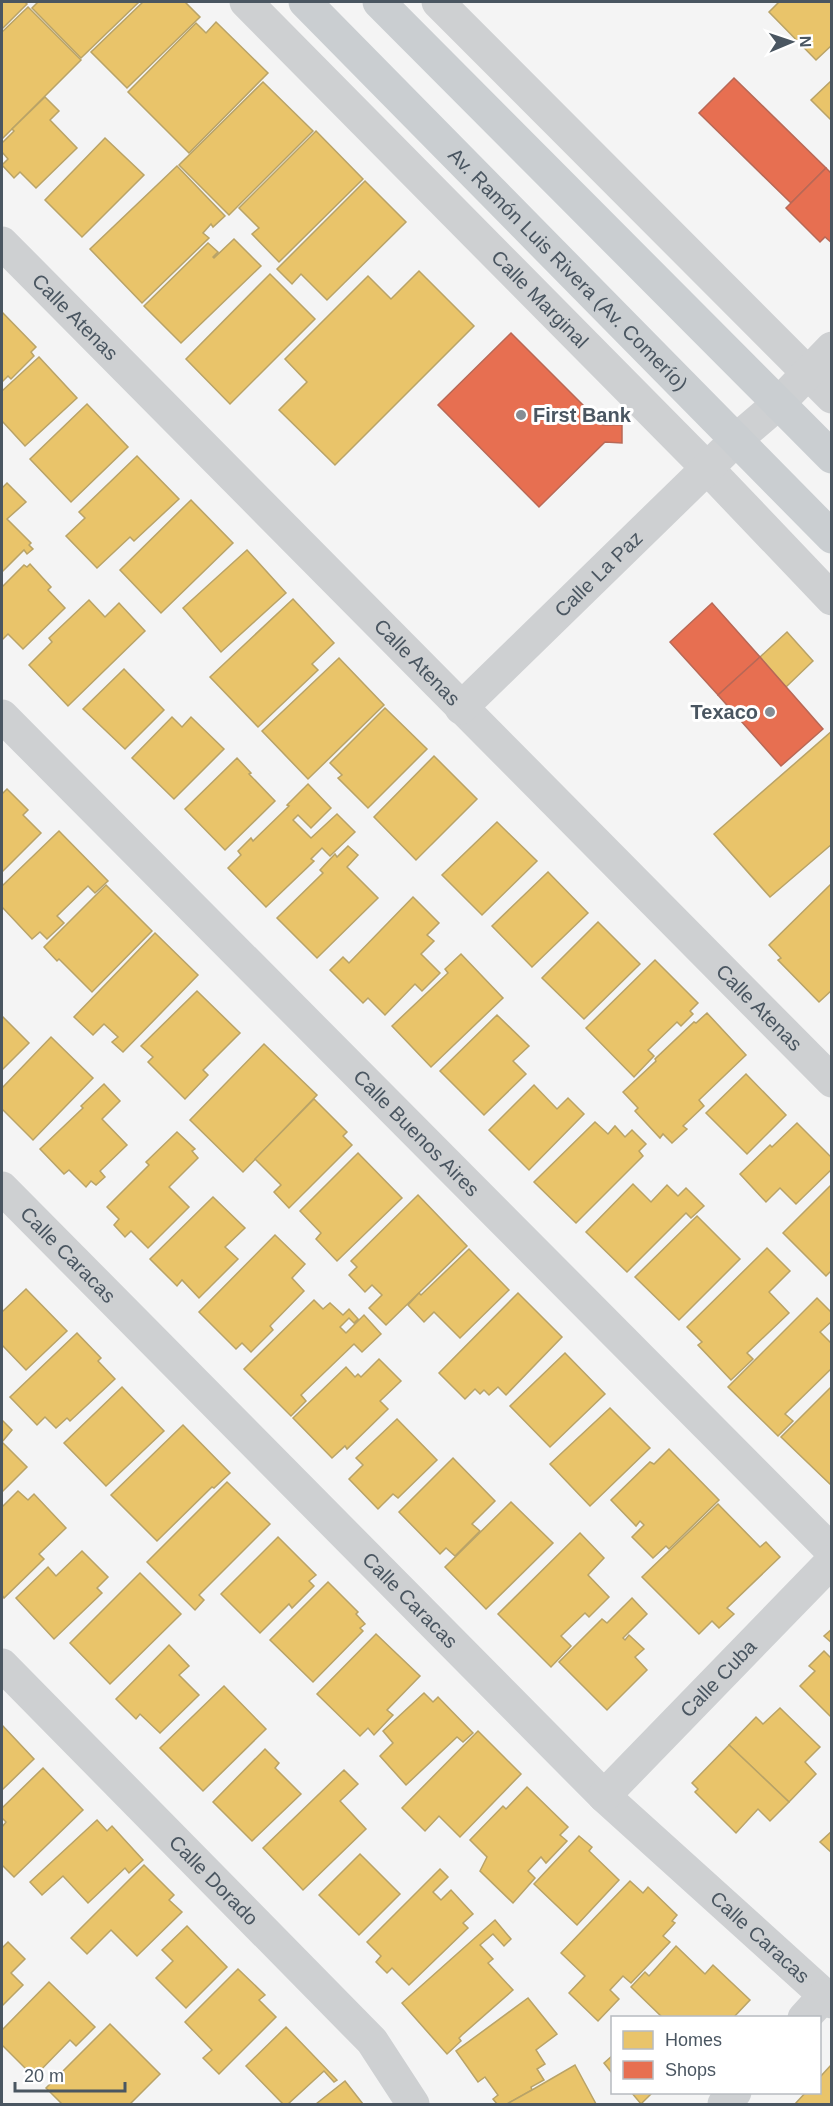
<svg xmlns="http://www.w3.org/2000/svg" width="833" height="2106" viewBox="0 0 833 2106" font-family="Arial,sans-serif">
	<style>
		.homes { fill: #e9c46a; stroke: #b9a367; stroke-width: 1.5 }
		.shops { fill: #e76f51; stroke: #b86856; stroke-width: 1.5 }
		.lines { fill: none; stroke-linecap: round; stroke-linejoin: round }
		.minor { stroke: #ced0d2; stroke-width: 33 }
		.major { stroke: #caced1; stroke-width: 33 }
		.poi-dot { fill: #868d94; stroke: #fff; stroke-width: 2 }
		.labels { text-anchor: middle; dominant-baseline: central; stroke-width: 6; stroke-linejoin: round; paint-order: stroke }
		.street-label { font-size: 20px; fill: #4a5661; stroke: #fff }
		.poi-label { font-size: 20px; font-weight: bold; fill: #4a5661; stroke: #fff; text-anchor: start }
	</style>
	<rect width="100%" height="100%" fill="#f4f4f4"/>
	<g class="homes">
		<path d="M2 2H25L27 4 2 29Z"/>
		<path d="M38 2H139L81 58 32 8Z"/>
		<path d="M143 2H185L200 17 127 88 91 52Z"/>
		<path d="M779 2H832V45L816 60 769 12Z"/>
		<path d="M28 7 81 60 2 139V32Z"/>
		<path d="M216 22 268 73 189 153 128 92 196 23 206 33Z"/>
		<path d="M832 80V121L811 100Z"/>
		<path d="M263 82 313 131 229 215 179 165Z"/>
		<path d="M45 97 59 111 50 120 77 148 36 188 20 172 14 178 2 165 8 159 2 152V143L14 131 12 129Z"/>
		<path d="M316 131 363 179 279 262 252 234 259 228 239 208Z"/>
		<path d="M105 138 144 175 82 237 45 200Z"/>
		<path d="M177 166 225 216 213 227 211 224 203 233 209 238 142 303 90 249Z"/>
		<path d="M365 181 406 222 327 300 301 274 292 284 277 269Z"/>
		<path d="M234 239 261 266 181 343 144 306 208 243 218 252 213 257 214 258Z"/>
		<path d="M419 271 474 326 335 465 279 410 307 382 285 359 368 276 391 299Z"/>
		<path d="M270 274 315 319 230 404 186 359Z"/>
		<path d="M2 312 36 347 31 352 34 356 11 379 8 376 2 382Z"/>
		<path d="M39 357 77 398 25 446 2 421V391Z"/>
		<path d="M87 404 128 447 71 502 30 459Z"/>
		<path d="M137 456 179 499 134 541 130 537 97 568 66 536 85 518 79 512Z"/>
		<path d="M7 483 26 502 7 519 31 543 29 545 33 549 27 554 24 550 2 572V488Z"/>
		<path d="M191 500 233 543 161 613 120 570Z"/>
		<path d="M247 550 286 593 221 652 183 608Z"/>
		<path d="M30 564 51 587 48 590 65 608 23 649 8 634 2 640V587L24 565 27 567Z"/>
		<path d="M293 599 334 643 312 664 318 670 258 727 210 677Z"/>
		<path d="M89 600 105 617 119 603 145 631 68 706 29 665 52 642 49 638Z"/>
		<path d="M787 632 813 661 786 687 760 657Z"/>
		<path d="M339 658 384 705 308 779 262 731Z"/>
		<path d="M124 669 164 710 125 749 83 709Z"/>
		<path d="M385 708 427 749 368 808 338 778 342 775 330 763Z"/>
		<path d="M172 717 182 727 191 717 224 749 174 799 132 758Z"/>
		<path d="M832 731V844L770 897 714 834Z"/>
		<path d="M434 756 477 799 416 860 374 817Z"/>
		<path d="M237 758 251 773 249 774 275 801 225 850 185 809Z"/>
		<path d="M308 784 331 808 311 828 298 815 293 820 311 838 337 814 355 832 330 856 322 848 311 859 314 861 266 907 228 868 241 855 238 851 251 838 253 841 289 806 287 805Z"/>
		<path d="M7 789 28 810 23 815 41 833 2 872V792L3 793Z"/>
		<path d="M497 822 537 861 482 915 442 875Z"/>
		<path d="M59 831 108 881 95 893 88 886 57 916 64 923 47 939 40 932 32 939 2 907V886Z"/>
		<path d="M348 846 358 855 347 867 378 898 317 958 277 918 323 873 320 870 335 854 337 857Z"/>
		<path d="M548 872 588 913 532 967 492 926Z"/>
		<path d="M831 884 832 990 819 1002 778 960 781 958 769 945Z"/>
		<path d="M106 885 152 931 92 992 59 959 57 961 44 947Z"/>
		<path d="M413 897 439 923 427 935 434 941 421 954 440 973 422 991 415 984 385 1015 368 998 363 1003 330 970 343 957 349 963Z"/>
		<path d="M598 922 640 964 584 1019 542 978Z"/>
		<path d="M155 933 198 975 123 1052 112 1042 118 1037 104 1024 93 1035 74 1017Z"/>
		<path d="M461 954 503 998 431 1067 392 1026 448 973 445 969Z"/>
		<path d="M655 960 698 1003 690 1011 693 1014 681 1026 677 1022 648 1050 654 1056 634 1077 586 1028Z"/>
		<path d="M197 991 240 1033 203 1070 208 1075 185 1099 148 1062 153 1057 141 1046Z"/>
		<path d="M707 1013 746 1055 699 1100 704 1106 683 1126 687 1129 672 1143 663 1134 660 1138 635 1111 638 1108 623 1092 656 1061 655 1059 694 1022 696 1023Z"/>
		<path d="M497 1015 529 1046 513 1061 526 1074 484 1115 440 1071Z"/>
		<path d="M2 1016 29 1043 2 1070Z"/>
		<path d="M51 1037 93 1078 33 1140 2 1109V1088Z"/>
		<path d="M264 1044 317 1095 243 1172 190 1120Z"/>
		<path d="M746 1074 786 1115 747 1154 706 1113Z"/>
		<path d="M104 1084 120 1101 102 1119 127 1145 100 1171 105 1177 96 1185 91 1181 86 1187 69 1170 64 1174 40 1149 83 1108 81 1106Z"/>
		<path d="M534 1085 557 1109 568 1098 584 1114 529 1170 489 1130Z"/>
		<path d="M314 1099 347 1132 343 1136 352 1145 289 1208 274 1192 281 1185 255 1159Z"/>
		<path d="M595 1122 608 1134 615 1126 625 1137 632 1130 646 1144 639 1151 643 1156 576 1223 534 1182Z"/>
		<path d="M797 1123 832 1158V1169L796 1204 780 1188 766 1202 740 1174 770 1145 772 1147Z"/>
		<path d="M177 1132 195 1149 192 1151 198 1158 169 1187 189 1207 148 1248 131 1231 125 1237 114 1225 119 1219 107 1207 149 1165 146 1162Z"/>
		<path d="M358 1153 402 1198 337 1261 316 1239 321 1233 300 1211Z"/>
		<path d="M633 1184 651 1202 667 1185 678 1196 686 1188 704 1206 691 1218 686 1213 627 1272 586 1232Z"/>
		<path d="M832 1184V1270L826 1276 783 1233Z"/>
		<path d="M418 1195 467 1246 386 1325 369 1308 382 1295 372 1285 365 1292 349 1275 357 1267 351 1261Z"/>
		<path d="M213 1197 245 1228 225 1247 238 1259 199 1298 182 1280 177 1286 150 1259Z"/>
		<path d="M697 1216 740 1259 679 1320 635 1277Z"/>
		<path d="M275 1235 305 1264 292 1278 304 1291 270 1326 273 1330 251 1352 242 1343 236 1349 199 1312Z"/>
		<path d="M767 1248 790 1271 769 1292 789 1313 747 1353 753 1359 731 1380 698 1345 702 1342 687 1327Z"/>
		<path d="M469 1249 509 1290 460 1338 434 1312 424 1322 408 1305 419 1293 421 1295Z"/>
		<path d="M26 1289 67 1331 26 1370 2 1345V1312Z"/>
		<path d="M518 1293 562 1337 506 1395 498 1387 489 1395 484 1390 480 1394 475 1389 465 1399 439 1373Z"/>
		<path d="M817 1298 832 1313V1321L820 1332 832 1344V1368L785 1414 793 1421 778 1436 728 1387Z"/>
		<path d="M314 1300 323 1309 330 1303 343 1315 349 1309 358 1319 354 1323 349 1318 340 1327 346 1333 364 1315 381 1334 362 1352 354 1344 301 1395 306 1401 291 1416 244 1369Z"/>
		<path d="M77 1333 101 1358 98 1361 115 1379 70 1421 67 1418 56 1428 45 1417 37 1425 10 1397Z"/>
		<path d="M565 1353 605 1394 550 1447 510 1406Z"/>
		<path d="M379 1359 401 1381 380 1401 388 1409 347 1449 345 1446 332 1458 293 1418 346 1367 355 1377 358 1374 361 1377Z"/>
		<path d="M832 1386V1486L781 1437Z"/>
		<path d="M122 1387 164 1431 106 1486 64 1443Z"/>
		<path d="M610 1408 650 1448 590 1506 550 1464Z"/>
		<path d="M397 1419 437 1460 398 1498 393 1494 378 1509 349 1479 363 1465 356 1458Z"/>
		<path d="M2 1420 12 1430 2 1442 27 1467 2 1492Z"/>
		<path d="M183 1425 230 1473 214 1488 212 1487 157 1541 111 1495Z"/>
		<path d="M669 1449 719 1500 669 1549 666 1546 653 1558 632 1537 644 1525 640 1521 636 1526 611 1500 650 1462 654 1464Z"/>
		<path d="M453 1458 495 1501 472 1524 480 1531 455 1556 446 1548 440 1554 399 1512Z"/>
		<path d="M227 1482 270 1524 199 1595 204 1600 195 1610 147 1562Z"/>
		<path d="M18 1491 28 1500 34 1494 66 1528 39 1554 44 1559 4 1598 2 1595V1507Z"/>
		<path d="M511 1502 553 1543 486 1609 445 1567Z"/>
		<path d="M718 1504 760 1547 766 1542 780 1557 727 1608 734 1614 719 1628 712 1621 699 1634 642 1577Z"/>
		<path d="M580 1533 604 1558 588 1575 609 1597 589 1617 585 1613 561 1636 571 1646 551 1667 498 1614Z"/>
		<path d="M278 1537 316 1575 309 1581 314 1586 292 1608 289 1604 260 1633 221 1594Z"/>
		<path d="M82 1551 108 1577 97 1588 102 1593 54 1639 16 1598 48 1567 56 1576Z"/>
		<path d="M140 1573 181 1614 110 1684 70 1643Z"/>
		<path d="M328 1582 358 1612 356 1614 365 1624 360 1628 363 1631 313 1682 270 1640Z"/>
		<path d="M632 1598 647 1614 623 1638 625 1640 629 1635 644 1649 635 1657 647 1670 607 1710 559 1662 602 1619 607 1623Z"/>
		<path d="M832 1629V1643L824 1636Z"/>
		<path d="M376 1634 420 1676 387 1710 393 1715 374 1735 368 1728 360 1736 317 1694Z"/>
		<path d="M169 1645 189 1666 179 1675 199 1695 160 1733 140 1714 136 1719 116 1699Z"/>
		<path d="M824 1651 832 1659V1718L800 1686 815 1671 809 1666Z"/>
		<path d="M224 1686 266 1729 203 1791 160 1748Z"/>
		<path d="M424 1693 433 1702 438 1697 473 1733 463 1742 457 1737 406 1785 380 1756 393 1743 383 1731Z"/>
		<path d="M780 1708 820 1747 805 1762 816 1774 789 1802 729 1745 756 1717 763 1724Z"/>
		<path d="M2 1725 34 1759 2 1790Z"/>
		<path d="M478 1731 521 1774 460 1837 439 1816 425 1831 402 1808Z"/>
		<path d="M729 1745 789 1802 770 1821 758 1809 736 1833 695 1792 698 1789 692 1783Z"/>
		<path d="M265 1749 279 1763 275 1768 301 1794 252 1841 213 1802Z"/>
		<path d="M43 1768 83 1810 14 1877 2 1865V1827L6 1822 2 1818V1808Z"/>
		<path d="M344 1770 358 1784 340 1801 366 1829 303 1890 263 1848Z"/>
		<path d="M527 1787 568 1827 560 1835 567 1841 546 1863 541 1857 528 1871 535 1878 513 1903 480 1871 487 1857 470 1840 503 1806 506 1809Z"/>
		<path d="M97 1820 107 1831 112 1826 143 1860 129 1873 125 1868 88 1903 63 1876 42 1895 30 1882Z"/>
		<path d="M832 1831V1853L820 1842Z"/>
		<path d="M579 1836 592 1847 589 1851 619 1880 577 1925 534 1884Z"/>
		<path d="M360 1854 400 1894 359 1935 319 1895Z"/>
		<path d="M144 1865 174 1895 169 1900 182 1912 137 1956 111 1930 87 1954 71 1938Z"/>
		<path d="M440 1869 448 1877 433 1892 441 1900 451 1890 473 1914 463 1923 468 1928 409 1985 392 1968 387 1973 376 1962 381 1956 367 1942Z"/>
		<path d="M630 1881 643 1893 648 1887 677 1915 672 1921 675 1923 663 1936 670 1942 631 1983 623 1976 610 1990 619 1999 598 2021 569 1993 585 1976 561 1953Z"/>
		<path d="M495 1920 511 1939 504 1946 493 1934 480 1945 493 1959 488 1963 513 1990 462 2035 459 2038 461 2041 447 2054 402 2003Z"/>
		<path d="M187 1926 227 1967 186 2008 156 1978 173 1961 162 1950Z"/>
		<path d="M8 1942 25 1959 11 1973 23 1985 2 2006V1948Z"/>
		<path d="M676 1946 705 1974 713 1965 750 2000 733 2018H663L631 1987 645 1972 649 1976Z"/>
		<path d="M238 1969 265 1995 259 2000 276 2017 219 2074 203 2058 212 2050 185 2022Z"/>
		<path d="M49 1982 95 2027 76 2046 70 2040 34 2077 2 2045V2030Z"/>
		<path d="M528 1998 557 2034 536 2050 545 2064 537 2069 544 2080 531 2087 532 2090 507 2104H497L493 2099 498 2095 485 2077 478 2082 456 2051Z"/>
		<path d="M110 2024 160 2074 130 2104H62L46 2088Z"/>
		<path d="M286 2027 337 2080 334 2082 324 2071 288 2104H283L246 2066Z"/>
		<path d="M612 2056V2073L604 2063Z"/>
		<path d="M832 2064V2104H795L806 2092H820V2077Z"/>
		<path d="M575 2065 596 2104H507L532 2090Z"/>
		<path d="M345 2081 363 2104H316Z"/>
		<path d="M631 2092H653L641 2104Z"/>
	</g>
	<g class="shops">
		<path d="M734 78 826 168 791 203 699 113Z"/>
		<path d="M826 168 832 174V243L825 237 820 242 786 208Z"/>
		<path d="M511 333 603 425H622V443L605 442 539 507 438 405Z"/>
		<path d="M712 603 760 657 718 695 670 642Z"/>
		<path d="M760 657 823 729 781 766 718 695Z"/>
	</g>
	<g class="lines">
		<g class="minor">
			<path id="s1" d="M246 2 707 468 832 599"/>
			<path d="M438 2 832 397"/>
			<path id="s2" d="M2 243 832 1081"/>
			<path id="s3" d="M461 708 737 439 779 403 832 348"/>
			<path id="s4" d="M2 716 832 1551"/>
			<path id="s5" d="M2 1188 604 1796 832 2002"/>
			<path id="s6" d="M2 1665 372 2041 413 2104"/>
			<path id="s7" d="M604 1796 832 1561"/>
			<path d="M804 2018 824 1996"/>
			<path d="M724 2104 735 2092"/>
		</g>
		<g class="major">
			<path id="s8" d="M305 2 832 537"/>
			<path d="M379 2 832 457"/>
		</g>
	</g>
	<g class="poi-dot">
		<circle cx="521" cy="415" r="6"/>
		<circle cx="770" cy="712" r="6"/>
	</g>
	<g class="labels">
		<g class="street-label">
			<text stroke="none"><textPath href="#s8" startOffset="375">Av. Ramón Luis Rivera (Av. Comerío)</textPath></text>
			<text stroke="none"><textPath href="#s1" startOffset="418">Calle Marginal</textPath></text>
			<text stroke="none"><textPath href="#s2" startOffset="104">Calle Atenas</textPath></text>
			<text stroke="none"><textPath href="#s3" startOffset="192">Calle La Paz</textPath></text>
			<text stroke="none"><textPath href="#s2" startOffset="590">Calle Atenas</textPath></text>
			<text stroke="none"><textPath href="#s2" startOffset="1076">Calle Atenas</textPath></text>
			<text stroke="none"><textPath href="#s4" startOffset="588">Calle Buenos Aires</textPath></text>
			<text stroke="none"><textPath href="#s5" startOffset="94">Calle Caracas</textPath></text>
			<text stroke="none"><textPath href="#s5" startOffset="580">Calle Caracas</textPath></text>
			<text stroke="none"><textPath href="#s7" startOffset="164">Calle Cuba</textPath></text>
			<text stroke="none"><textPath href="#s6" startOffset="302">Calle Dorado</textPath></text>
			<text stroke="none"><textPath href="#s5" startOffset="1066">Calle Caracas</textPath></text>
		</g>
		<g class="poi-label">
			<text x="533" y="415">First Bank</text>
			<text x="758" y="712" text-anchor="end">Texaco</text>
		</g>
	</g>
	<rect width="833" height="2106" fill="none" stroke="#4a5661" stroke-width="6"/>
	<rect x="611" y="2016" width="210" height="78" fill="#ffffff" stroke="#b7bbc0" stroke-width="1.5"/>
	<rect x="623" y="2031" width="30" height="18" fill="#e9c46a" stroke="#b7bbc0" stroke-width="1.5"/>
	<text x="665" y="2046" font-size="18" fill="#4a5661">Homes</text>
	<rect x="623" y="2061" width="30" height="18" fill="#e76f51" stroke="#b7bbc0" stroke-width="1.5"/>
	<text x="665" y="2076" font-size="18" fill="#4a5661">Shops</text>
	<g transform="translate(791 42) rotate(88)" stroke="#ffffff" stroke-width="4.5" paint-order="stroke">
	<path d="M0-4.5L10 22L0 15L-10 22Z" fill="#4a5661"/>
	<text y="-9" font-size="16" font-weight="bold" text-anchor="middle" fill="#4a5661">N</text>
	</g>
	<path d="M15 2082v9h110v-9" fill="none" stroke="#4a5661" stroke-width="3"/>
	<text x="24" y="2082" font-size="18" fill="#4a5661" stroke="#ffffff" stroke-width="4.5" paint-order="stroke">20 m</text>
</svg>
